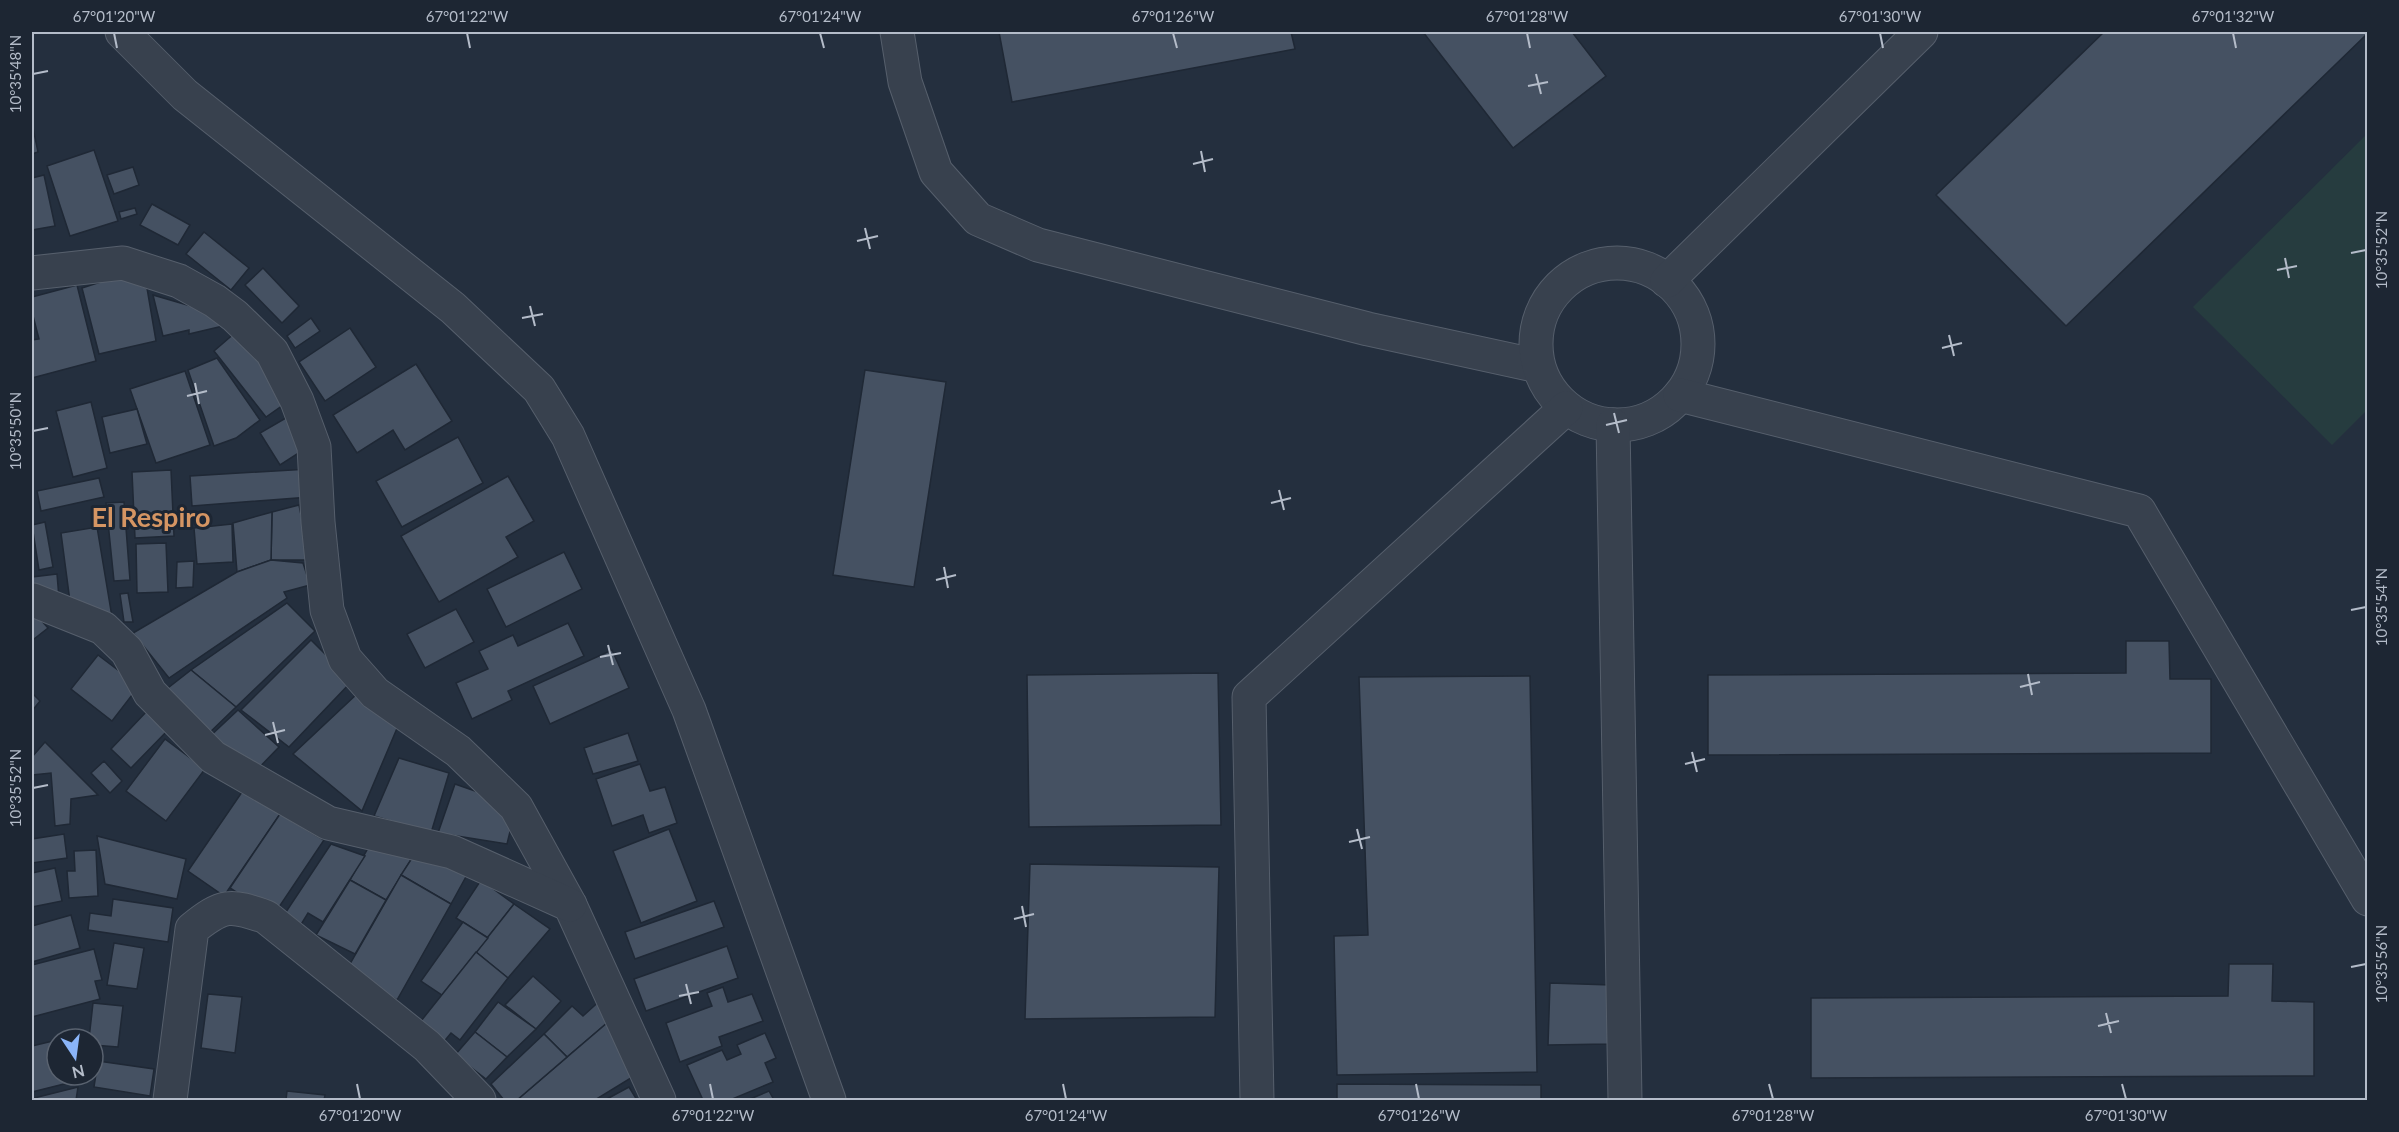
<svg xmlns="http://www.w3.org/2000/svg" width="2399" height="1132" viewBox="0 0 2399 1132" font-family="Lato,sans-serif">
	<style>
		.green { fill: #263c3f }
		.building { fill: #455162; stroke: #1f2835; stroke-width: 1.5 }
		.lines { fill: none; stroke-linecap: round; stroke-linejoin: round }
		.minor-casing { stroke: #565f6c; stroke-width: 35 }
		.minor { stroke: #38414e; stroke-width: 33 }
		.ticks { fill: none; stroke: #b4bcc9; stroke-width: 2 }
		.labels { text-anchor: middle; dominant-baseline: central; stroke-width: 6; stroke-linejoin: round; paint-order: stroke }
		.district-label { font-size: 27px; font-weight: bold; fill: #d59563; stroke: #1d2633 }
		.neatline { fill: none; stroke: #b4bcc9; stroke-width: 2 }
		.ticks-label { font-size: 15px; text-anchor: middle; fill: #b4bcc9 }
	</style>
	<rect width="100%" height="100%" fill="#242f3e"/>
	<path class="green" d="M2367 134V410L2332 445 2193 307Z"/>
	<g class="building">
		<path d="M999 32H1291L1295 49 1012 102Z"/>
		<path d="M1423 32H1572L1606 76 1513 148Z"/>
		<path d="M2104 32 2368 33 2066 326 1936 195Z"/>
		<path d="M32 123 38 152 32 154Z"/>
		<path d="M94 150 118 221 70 236 47 166Z"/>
		<path d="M133 167 139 185 114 194 107 175Z"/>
		<path d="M44 175 55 226 32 230V178Z"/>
		<path d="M152 204 190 225 178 245 140 225Z"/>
		<path d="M135 208 137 214 121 219 119 212Z"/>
		<path d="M204 232 249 268 231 290 186 254Z"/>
		<path d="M263 268 299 306 282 323 245 285Z"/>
		<path d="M116 277 147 288 156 341 99 354 82 288Z"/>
		<path d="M77 285 96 361 32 378V340L39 339 32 312V297Z"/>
		<path d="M153 295 225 316 223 326 189 334V330L163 336Z"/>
		<path d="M311 318 320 331 295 348 287 336Z"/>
		<path d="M350 328 376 367 325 401 299 362Z"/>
		<path d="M236 332 293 398 266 417 214 351Z"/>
		<path d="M217 358 260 420 236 438 214 446 188 370Z"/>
		<path d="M416 364 452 421 405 450 393 430 357 453 333 415Z"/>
		<path d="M865 370 946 382 914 587 833 575Z"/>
		<path d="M185 371 210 445 156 463 130 389Z"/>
		<path d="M91 402 107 468 73 477 56 411Z"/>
		<path d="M137 409 147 444 110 453 102 417Z"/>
		<path d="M291 415 308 447 280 465 260 433Z"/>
		<path d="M458 437 483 483 402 527 376 481Z"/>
		<path d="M309 469 310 497 192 506 190 476Z"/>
		<path d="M171 470 174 536 135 538 132 472Z"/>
		<path d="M508 476 534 521 506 537 518 557 439 602 401 536Z"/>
		<path d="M99 478 104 497 41 511 37 491Z"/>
		<path d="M124 502 130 580 114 581 106 503Z"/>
		<path d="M299 505 310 560H271L272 512Z"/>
		<path d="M272 512 271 560 237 572 233 523Z"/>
		<path d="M45 522 53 567 39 570 32 525Z"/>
		<path d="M232 524 233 562 197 564 194 528Z"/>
		<path d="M97 527 112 617 71 609 61 533Z"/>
		<path d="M166 543 168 592 137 593 136 544Z"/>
		<path d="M564 552 582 589 506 627 487 589Z"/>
		<path d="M271 560 303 563 310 585 284 592 287 598 169 678 133 633 237 572Z"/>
		<path d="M194 561 193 587 176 588 177 562Z"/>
		<path d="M57 574 59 598 32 594V577Z"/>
		<path d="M128 593 133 622H124L120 594Z"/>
		<path d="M287 603 315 631 236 707 191 670Z"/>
		<path d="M456 609 474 642 425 668 407 634Z"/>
		<path d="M32 610 48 628 34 639 32 636Z"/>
		<path d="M568 623 584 656 508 691 512 700 472 719 456 683 488 669 479 651 513 635 518 646Z"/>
		<path d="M311 640 352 681 289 747 241 710Z"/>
		<path d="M2126 641H2169L2170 679H2211V753L1708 755V675L2126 673Z"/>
		<path d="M612 650 629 688 550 724 533 686Z"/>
		<path d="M98 655 139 686 112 721 71 689Z"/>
		<path d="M191 670 236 707 205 737 159 695Z"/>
		<path d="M1218 673 1221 825 1029 827 1027 675Z"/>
		<path d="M1530 676 1537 1072 1337 1075 1334 936 1368 935 1359 677Z"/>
		<path d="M32 693 40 701 32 711Z"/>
		<path d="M358 693 398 726 362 811 293 754Z"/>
		<path d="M148 710 169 729 131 768 111 749Z"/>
		<path d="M238 710 279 747 251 776 206 740Z"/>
		<path d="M628 733 638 761 593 774 584 748Z"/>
		<path d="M165 739 205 769 166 821 126 791Z"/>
		<path d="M45 742 98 795 71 799 70 824 55 826 51 773 32 775V757Z"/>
		<path d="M399 758 449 773 431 833 374 816Z"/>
		<path d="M104 761 122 781 110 793 91 773Z"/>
		<path d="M640 764 650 791 665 787 677 823 649 833 643 815 612 826 596 779Z"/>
		<path d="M455 784 498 799 514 815 507 844 438 833Z"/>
		<path d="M242 792 280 814 224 896 188 871Z"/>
		<path d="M280 814 324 840 273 916 230 888Z"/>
		<path d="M669 829 697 901 641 923 613 851Z"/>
		<path d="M64 834 67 858 32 863V839Z"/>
		<path d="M97 836 186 859 177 899 105 884Z"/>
		<path d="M371 843 414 855 386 900 350 880Z"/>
		<path d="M331 844 365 856 323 922 308 913 297 931 280 921Z"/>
		<path d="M96 850 98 896 69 898 67 871H75L74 851Z"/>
		<path d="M414 855 468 873 451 904 401 875Z"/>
		<path d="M1030 864 1219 867 1215 1017 1025 1019Z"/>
		<path d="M55 868 62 901 32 907V873Z"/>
		<path d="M401 875 451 904 397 1000 346 971Z"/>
		<path d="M350 880 386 900 355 954 316 935Z"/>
		<path d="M481 880 514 904 488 938 456 918Z"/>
		<path d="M113 899 173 908 168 942 88 930 90 913 111 916Z"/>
		<path d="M714 901 724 927 635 959 625 932Z"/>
		<path d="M514 904 550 929 508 978 476 952Z"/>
		<path d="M71 915 80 948 32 962V926Z"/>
		<path d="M463 922 488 938 442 995 421 981Z"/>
		<path d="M114 943 144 948 137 989 107 985Z"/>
		<path d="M727 946 738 978 646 1011 634 979Z"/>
		<path d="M94 949 102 980 95 981 100 999 32 1017V965Z"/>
		<path d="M476 952 508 978 460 1040 451 1033 442 1044 417 1026Z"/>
		<path d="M2229 964H2273L2272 1001 2314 1002V1076L1811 1078V998L2228 996Z"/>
		<path d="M533 976 561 1001 536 1029 505 1005Z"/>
		<path d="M1550 983 1611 985 1608 1044 1548 1045Z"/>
		<path d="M723 987 728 1002 752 994 763 1021 719 1037 722 1046 680 1062 666 1023 712 1006 707 993Z"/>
		<path d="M208 994 242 997 235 1053 201 1048Z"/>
		<path d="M604 997 614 1017 567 1057 544 1034 572 1006 583 1016Z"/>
		<path d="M498 1002 536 1029 507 1057 475 1032Z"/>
		<path d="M93 1003 123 1006 118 1047 93 1045V1039H89Z"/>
		<path d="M614 1017 644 1070 595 1100H517Z"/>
		<path d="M475 1032 507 1057 486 1079 455 1055Z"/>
		<path d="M765 1033 776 1058 765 1063 773 1082 730 1100H703L687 1065 722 1050 727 1060 741 1054 737 1045Z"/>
		<path d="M544 1034 567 1057 517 1100H504L491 1084Z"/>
		<path d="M57 1040V1075H83L84 1079 32 1092V1046Z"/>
		<path d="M98 1061 154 1069 150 1096 94 1087Z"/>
		<path d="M1337 1084 1541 1085V1100H1337Z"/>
		<path d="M78 1087 76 1100H34V1098Z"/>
		<path d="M629 1087 637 1100H605Z"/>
		<path d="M287 1091 325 1095 324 1100H286Z"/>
		<path d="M769 1091 774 1100H748Z"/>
	</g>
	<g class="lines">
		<defs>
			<g id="minor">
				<path d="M122 32 185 95 453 308 539 389 568 436 689 710 829 1100"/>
				<path d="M897 32 905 82 936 172 978 219 1038 245 1368 329 1538 366"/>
				<circle cx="1617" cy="344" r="81"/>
				<path d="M32 273 123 263 179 281 215 301 235 316 272 352 297 401 314 447 318 522 327 610 345 659 375 693 458 751 516 807 570 905 659 1100"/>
				<path d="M1667 281 1921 32"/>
				<path d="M1680 395 2139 511 2368 899"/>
				<path d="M1613 425 1625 1100"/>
				<path d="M33 600 103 628 127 651 150 693 213 757 328 823 452 852 570 905"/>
				<path d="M170 1100 192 929C223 904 230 904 266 917L427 1046 479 1100"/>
				<path d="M1257 1100 1249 697 1566 408"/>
			</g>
		</defs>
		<use href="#minor" class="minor-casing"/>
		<use href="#minor" class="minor"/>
	</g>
	<path class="ticks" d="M114 33 117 48M467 33 470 48M820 33 824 48M1173 33 1177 48M1527 33 1530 48M1880 33 1883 48M2233 33 2236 48M33 74 48 71M1536 74 1541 94M1528 86 1548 82M1201 151 1205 172M1193 164 1213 159M865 228 870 249M857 241 878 236M2351 253 2366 250M2285 258 2289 278M2277 270 2297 266M530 306 535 326M522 318 543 314M1949 335 1954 356M1942 348 1962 343M195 383 199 404M187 396 207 391M1614 413 1619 433M1606 425 1627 420M33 431 48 428M1279 490 1284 510M1271 503 1291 498M944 567 948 588M936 580 956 575M2351 610 2366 607M608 645 613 665M600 657 621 653M2028 674 2032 695M2020 687 2040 682M273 722 278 743M265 735 285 730M1692 752 1697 772M1685 764 1705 759M33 788 48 785M1357 829 1362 849M1349 842 1370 837M1022 906 1026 927M1014 919 1034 914M2351 967 2366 964M686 984 691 1004M679 996 699 992M2106 1013 2111 1033M2098 1026 2119 1021M357 1084 360 1099M710 1084 713 1099M1063 1084 1066 1099M1416 1084 1419 1099M1769 1084 1773 1099M2122 1084 2126 1099"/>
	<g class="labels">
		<g class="district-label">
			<text x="151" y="516">El Respiro</text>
		</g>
	</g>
	<rect width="2399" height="1132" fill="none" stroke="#1d2633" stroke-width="66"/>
	<g transform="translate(75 1057) rotate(167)"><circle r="28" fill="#1d2633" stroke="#59626f" stroke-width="1.5"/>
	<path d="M0-4.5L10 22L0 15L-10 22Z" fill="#8ab4f8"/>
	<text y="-9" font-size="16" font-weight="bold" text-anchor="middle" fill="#b4bcc9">N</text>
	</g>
	<rect x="33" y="33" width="2333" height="1066" class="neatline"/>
	<g class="ticks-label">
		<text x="114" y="22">67°01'20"W</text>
		<text x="467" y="22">67°01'22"W</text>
		<text x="820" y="22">67°01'24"W</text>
		<text x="1173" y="22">67°01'26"W</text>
		<text x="1527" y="22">67°01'28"W</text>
		<text x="1880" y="22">67°01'30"W</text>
		<text x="2233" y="22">67°01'32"W</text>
		<text transform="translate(16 74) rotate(-90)" y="5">10°35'48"N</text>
		<text transform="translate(2382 250) rotate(-90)" y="5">10°35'52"N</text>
		<text transform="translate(16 431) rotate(-90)" y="5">10°35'50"N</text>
		<text transform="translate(2382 607) rotate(-90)" y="5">10°35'54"N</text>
		<text transform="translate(16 788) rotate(-90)" y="5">10°35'52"N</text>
		<text transform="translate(2382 964) rotate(-90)" y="5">10°35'56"N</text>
		<text x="360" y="1121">67°01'20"W</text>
		<text x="713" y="1121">67°01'22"W</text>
		<text x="1066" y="1121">67°01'24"W</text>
		<text x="1419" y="1121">67°01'26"W</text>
		<text x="1773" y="1121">67°01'28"W</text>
		<text x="2126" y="1121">67°01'30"W</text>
	</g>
</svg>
